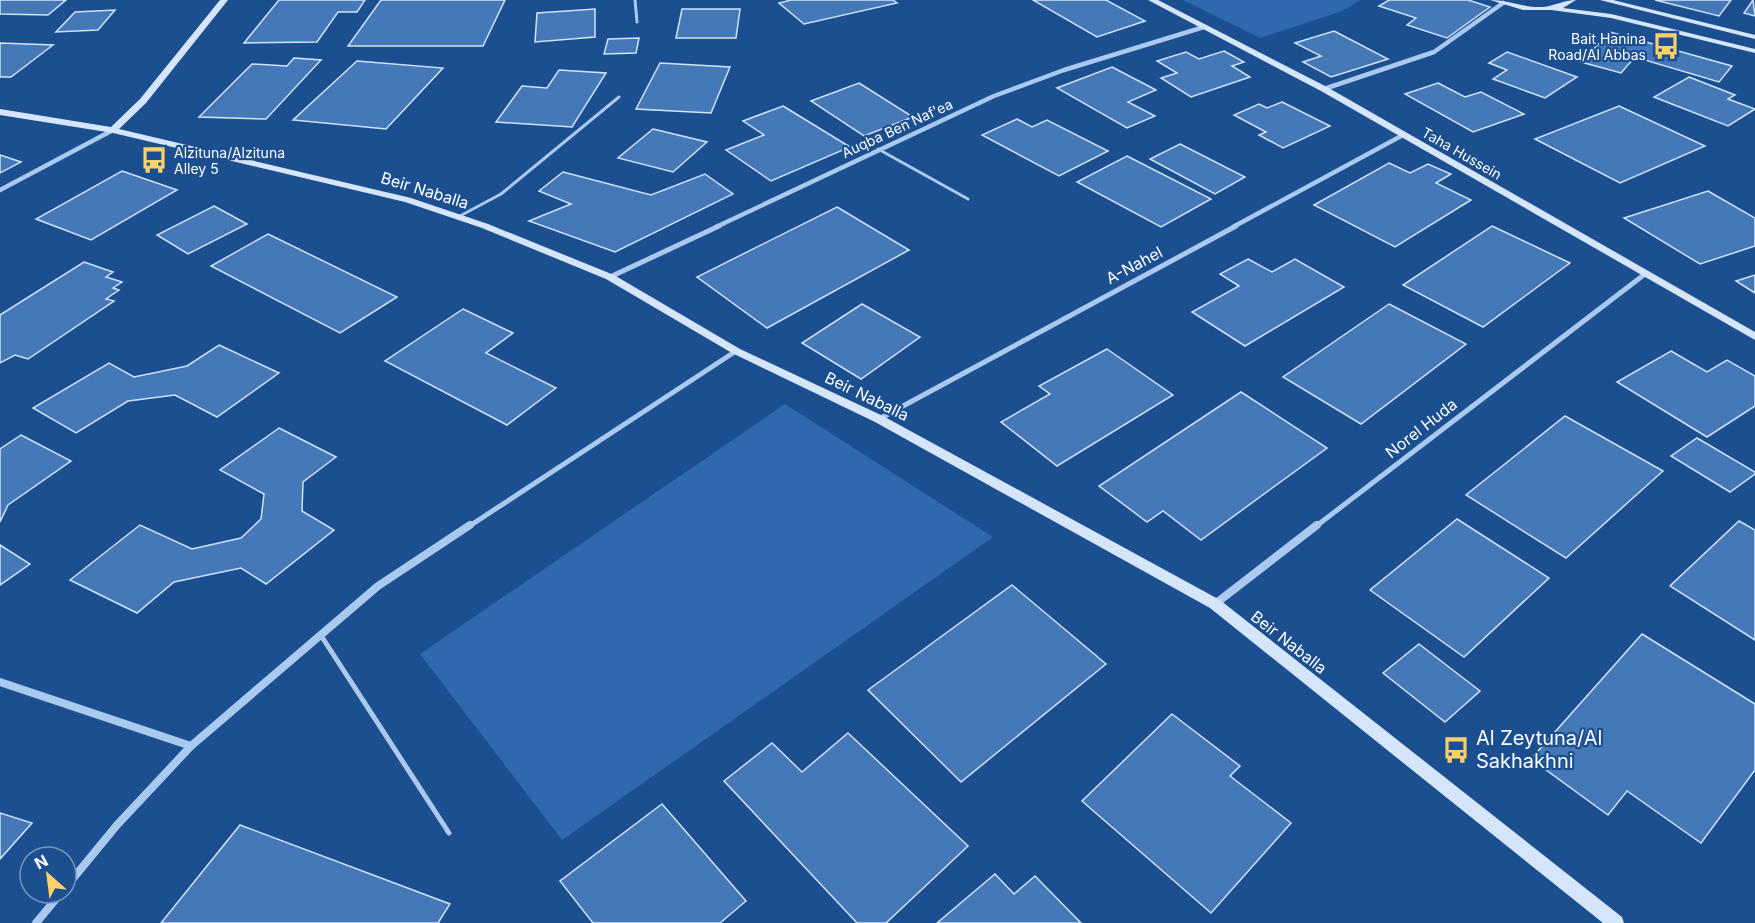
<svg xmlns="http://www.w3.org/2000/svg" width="1755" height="923" viewBox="0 0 1755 923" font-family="Inter,sans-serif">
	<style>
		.green { fill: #2e69ad }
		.building { fill: #4478b7; stroke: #cfe3fa; stroke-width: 1.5 }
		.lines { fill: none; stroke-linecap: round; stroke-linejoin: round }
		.lane-far1 { stroke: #a9c9ee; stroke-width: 3 }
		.lane { stroke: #a9c9ee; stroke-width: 5 }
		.street-far2 { stroke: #a9c9ee; stroke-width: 4.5 }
		.street-far1 { stroke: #a9c9ee; stroke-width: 5 }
		.street { stroke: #a9c9ee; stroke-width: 8 }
		.secondary { fill: #d6e6fa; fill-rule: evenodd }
		.labels { text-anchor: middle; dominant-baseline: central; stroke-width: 4.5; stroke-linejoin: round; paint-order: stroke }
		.far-poi-label { font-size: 14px; fill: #fff; stroke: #1b4f8f; text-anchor: end }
		.far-street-label { font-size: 14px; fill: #fff; stroke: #1b4f8f }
		.street-label { font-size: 16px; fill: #fff; stroke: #1b4f8f }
		.near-poi-label { font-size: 20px; fill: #fff; stroke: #1b4f8f; text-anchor: start }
	</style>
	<rect width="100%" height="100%" fill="#1b4f8f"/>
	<g class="green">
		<path d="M1183 0H1361L1342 11 1260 38Z"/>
		<path d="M785 404 993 537 562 840 420 654Z"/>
	</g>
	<g class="building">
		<path d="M0 0H66L48 15 0 14Z"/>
		<path d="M279 0H365L357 12H338L317 42 244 43Z"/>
		<path d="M381 0H505L483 46H348Z"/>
		<path d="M791 0H893L897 3 804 24 779 3Z"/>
		<path d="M1033 0H1106L1145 21 1097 37Z"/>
		<path d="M1389 0H1468L1490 7 1447 38 1407 25 1416 18 1379 6Z"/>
		<path d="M1655 0H1731L1719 16Z"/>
		<path d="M1753 0 1755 16 1744 13Z"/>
		<path d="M595 9V37L535 42 537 13Z"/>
		<path d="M682 9H740L736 38H676Z"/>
		<path d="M115 10 98 30 56 32 75 12Z"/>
		<path d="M1334 31 1388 59 1331 77 1303 62 1321 56 1295 43Z"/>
		<path d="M1610 32 1732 66 1719 82 1635 57 1621 73 1581 62Z"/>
		<path d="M639 38 636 53 604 54 608 39Z"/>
		<path d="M0 43 53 45 11 77H0Z"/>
		<path d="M1224 51 1244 62 1232 66 1250 77 1191 97 1161 78 1177 73 1157 61 1186 52 1199 59Z"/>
		<path d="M1507 52 1577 77 1545 98 1493 79 1507 70 1489 63Z"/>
		<path d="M294 58 321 60 266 119 199 117 252 64 287 66Z"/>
		<path d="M357 61 443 68 386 129 293 120Z"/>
		<path d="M660 63 730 67 711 113 636 109Z"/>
		<path d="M1112 67 1156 90 1128 102 1155 116 1127 128 1057 88Z"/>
		<path d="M559 70 606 73 572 127 496 122 522 86 547 88Z"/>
		<path d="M1689 77 1735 95 1728 99 1755 109 1728 126 1654 97Z"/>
		<path d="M859 83 913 117 864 136 811 101Z"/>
		<path d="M1438 83 1465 97 1481 92 1524 114 1473 132 1405 94Z"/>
		<path d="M1282 102 1330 126 1283 148 1259 135 1266 132 1234 115 1259 104 1267 108Z"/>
		<path d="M783 106 850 147 771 181 726 150 764 135 743 121Z"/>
		<path d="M1619 106 1705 146 1620 183 1535 139Z"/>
		<path d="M1017 119 1032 127 1047 120 1108 151 1059 176 982 135Z"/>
		<path d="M653 129 707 142 673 172 618 158Z"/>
		<path d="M1180 144 1245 177 1215 194 1150 159Z"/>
		<path d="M0 155 21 162 0 173Z"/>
		<path d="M1127 156 1211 199 1161 227 1077 182Z"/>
		<path d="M1389 163 1410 173 1428 164 1451 174 1436 183 1471 200 1395 247 1314 205Z"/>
		<path d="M122 171 177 190 91 240 36 219Z"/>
		<path d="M563 172 651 195 705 174 733 194 615 252 529 221 571 204 539 191Z"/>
		<path d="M1708 191 1755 218V246L1700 264 1624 218Z"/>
		<path d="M214 206 247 224 188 254 157 235Z"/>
		<path d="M837 207 909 250 767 328 697 277Z"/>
		<path d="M1492 226 1570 263 1483 327 1403 285Z"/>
		<path d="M268 234 397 297 340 333 211 266Z"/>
		<path d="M1248 259 1272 272 1295 259 1344 287 1245 346 1192 312 1239 286 1220 274Z"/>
		<path d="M84 262 113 272 106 277 122 282 113 288 119 290 106 299 114 301 28 359 15 355 0 363V315Z"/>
		<path d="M1755 275V293L1736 281Z"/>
		<path d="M862 304 920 337 861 379 802 343Z"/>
		<path d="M1389 304 1466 344 1361 424 1283 377Z"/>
		<path d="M463 309 513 333 486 353 556 388 507 425 385 361Z"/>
		<path d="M219 345 279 373 217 417 175 395 128 401 76 433 33 408 109 363 134 377 187 366Z"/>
		<path d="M1107 349 1173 395 1057 466 1001 422 1050 394 1039 386Z"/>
		<path d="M1671 351 1707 372 1727 360 1755 376V406L1707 437 1617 382Z"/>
		<path d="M1241 392 1327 448 1201 540 1163 511 1147 522 1099 486Z"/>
		<path d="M1565 416 1663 471 1566 558 1466 495Z"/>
		<path d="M279 428 336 457 303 482 302 511 334 530 266 584 241 568 174 582 137 613 70 580 140 525 192 549 241 538 261 519 264 494 220 470Z"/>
		<path d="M21 435 71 461 8 505 0 522V449Z"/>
		<path d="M1697 438 1755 472V474L1730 492 1671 456Z"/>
		<path d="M1457 519 1549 578 1464 657 1370 590Z"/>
		<path d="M1739 521 1755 530V640L1670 586Z"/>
		<path d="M0 545 30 564 0 585Z"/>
		<path d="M1012 585 1106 664 961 782 868 690Z"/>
		<path d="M1642 634 1755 704V770L1701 843 1627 791 1608 815 1531 759Z"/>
		<path d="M1419 644 1480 691 1445 722 1383 673Z"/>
		<path d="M1172 714 1240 766 1230 776 1291 823 1211 913 1082 801Z"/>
		<path d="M848 733 968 846 886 923H857L724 781 772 743 802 772Z"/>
		<path d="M662 804 746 901 720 923H593L560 881Z"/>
		<path d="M0 813 32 823 0 859Z"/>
		<path d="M240 825 450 904 438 923H161Z"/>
		<path d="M995 874 1014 894 1035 876 1081 923H937Z"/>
	</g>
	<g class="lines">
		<g class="lane-far1">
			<path d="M635 0 637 22"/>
			<path d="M878 149 968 199"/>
			<path d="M458 217 501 194 619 97"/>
		</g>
		<path class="lane" d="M320 634 449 833"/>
		<g class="street-far2">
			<path d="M1324 89 1434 52 1503 3"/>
			<path d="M0 190 113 130"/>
			<path d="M716 227 994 96 1064 70 1204 27"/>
			<path d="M1233 227 1403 135"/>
		</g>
		<g class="street-far1">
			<path d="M610 277 719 226"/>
			<path d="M879 419 1236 226"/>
			<path d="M468 527 736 351"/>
			<path d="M1315 527 1645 274"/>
		</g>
		<g class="street">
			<path d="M1215 604 1317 525"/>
			<path d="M0 682 191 746"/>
			<path d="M66 887 117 825 191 746 378 586 470 525"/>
			<path d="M36 923 61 893"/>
		</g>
		<g class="secondary">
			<path d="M220 0H228L146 103 119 129 411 198 488 224 614 275 740 349 883 416 1220 600 1622 917 1624 923H1603L1210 608 875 422 732 353 606 279 482 228 405 202 113 133 0 115V109L111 127 140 99Z"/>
			<path d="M1148 0H1158L1327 87 1755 332V340L1321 91Z"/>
			<path d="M1490 0C1508 0 1525 8 1543 7 1554 6 1564 0 1576 0L1563 8 1611 14 1755 49V53L1611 18 1551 10H1523Z"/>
			<path d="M1600 0H1613L1755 35V39Z"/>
		</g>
	</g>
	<defs>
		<symbol id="bus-bare" viewBox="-9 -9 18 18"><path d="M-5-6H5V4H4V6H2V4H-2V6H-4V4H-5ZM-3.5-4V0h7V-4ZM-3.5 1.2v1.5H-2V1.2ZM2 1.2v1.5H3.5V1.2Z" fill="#ffd166" stroke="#1b4f8f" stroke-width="2.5" paint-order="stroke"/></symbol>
	</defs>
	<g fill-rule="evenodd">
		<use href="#bus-bare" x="1647" y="27" width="38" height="38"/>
		<use href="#bus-bare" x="135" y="141" width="38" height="38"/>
		<use href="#bus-bare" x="1437" y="731" width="38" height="38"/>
	</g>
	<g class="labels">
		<g class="far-poi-label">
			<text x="1646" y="38">Bait Hanina<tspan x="1646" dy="16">Road/Al Abbas</tspan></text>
			<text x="174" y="152" text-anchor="start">Alzituna/Alzituna<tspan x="174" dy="16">Alley 5</tspan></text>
		</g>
		<g class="far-street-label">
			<text transform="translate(897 128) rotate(-25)">Auqba Ben Naf'ea</text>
			<text transform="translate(1462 153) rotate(30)">Taha Hussein</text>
		</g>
		<g class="street-label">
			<text transform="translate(425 190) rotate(17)">Beir Naballa</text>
			<text transform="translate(1134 265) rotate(-28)">A-Nahel</text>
			<text transform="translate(867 396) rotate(26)">Beir Naballa</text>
			<text transform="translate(1421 428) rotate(-38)">Norel Huda</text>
			<text transform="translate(1289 642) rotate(38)">Beir Naballa</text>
		</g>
		<g class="near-poi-label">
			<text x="1476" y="738">Al Zeytuna/Al<tspan x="1476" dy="23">Sakhakhni</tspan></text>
		</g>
	</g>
	<g transform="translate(48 875) rotate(332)"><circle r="28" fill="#1b4f8f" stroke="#7695bc" stroke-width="1.5"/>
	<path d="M0-4.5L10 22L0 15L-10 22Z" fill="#ffd166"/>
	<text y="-9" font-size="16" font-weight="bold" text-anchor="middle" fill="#ffffff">N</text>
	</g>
</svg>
